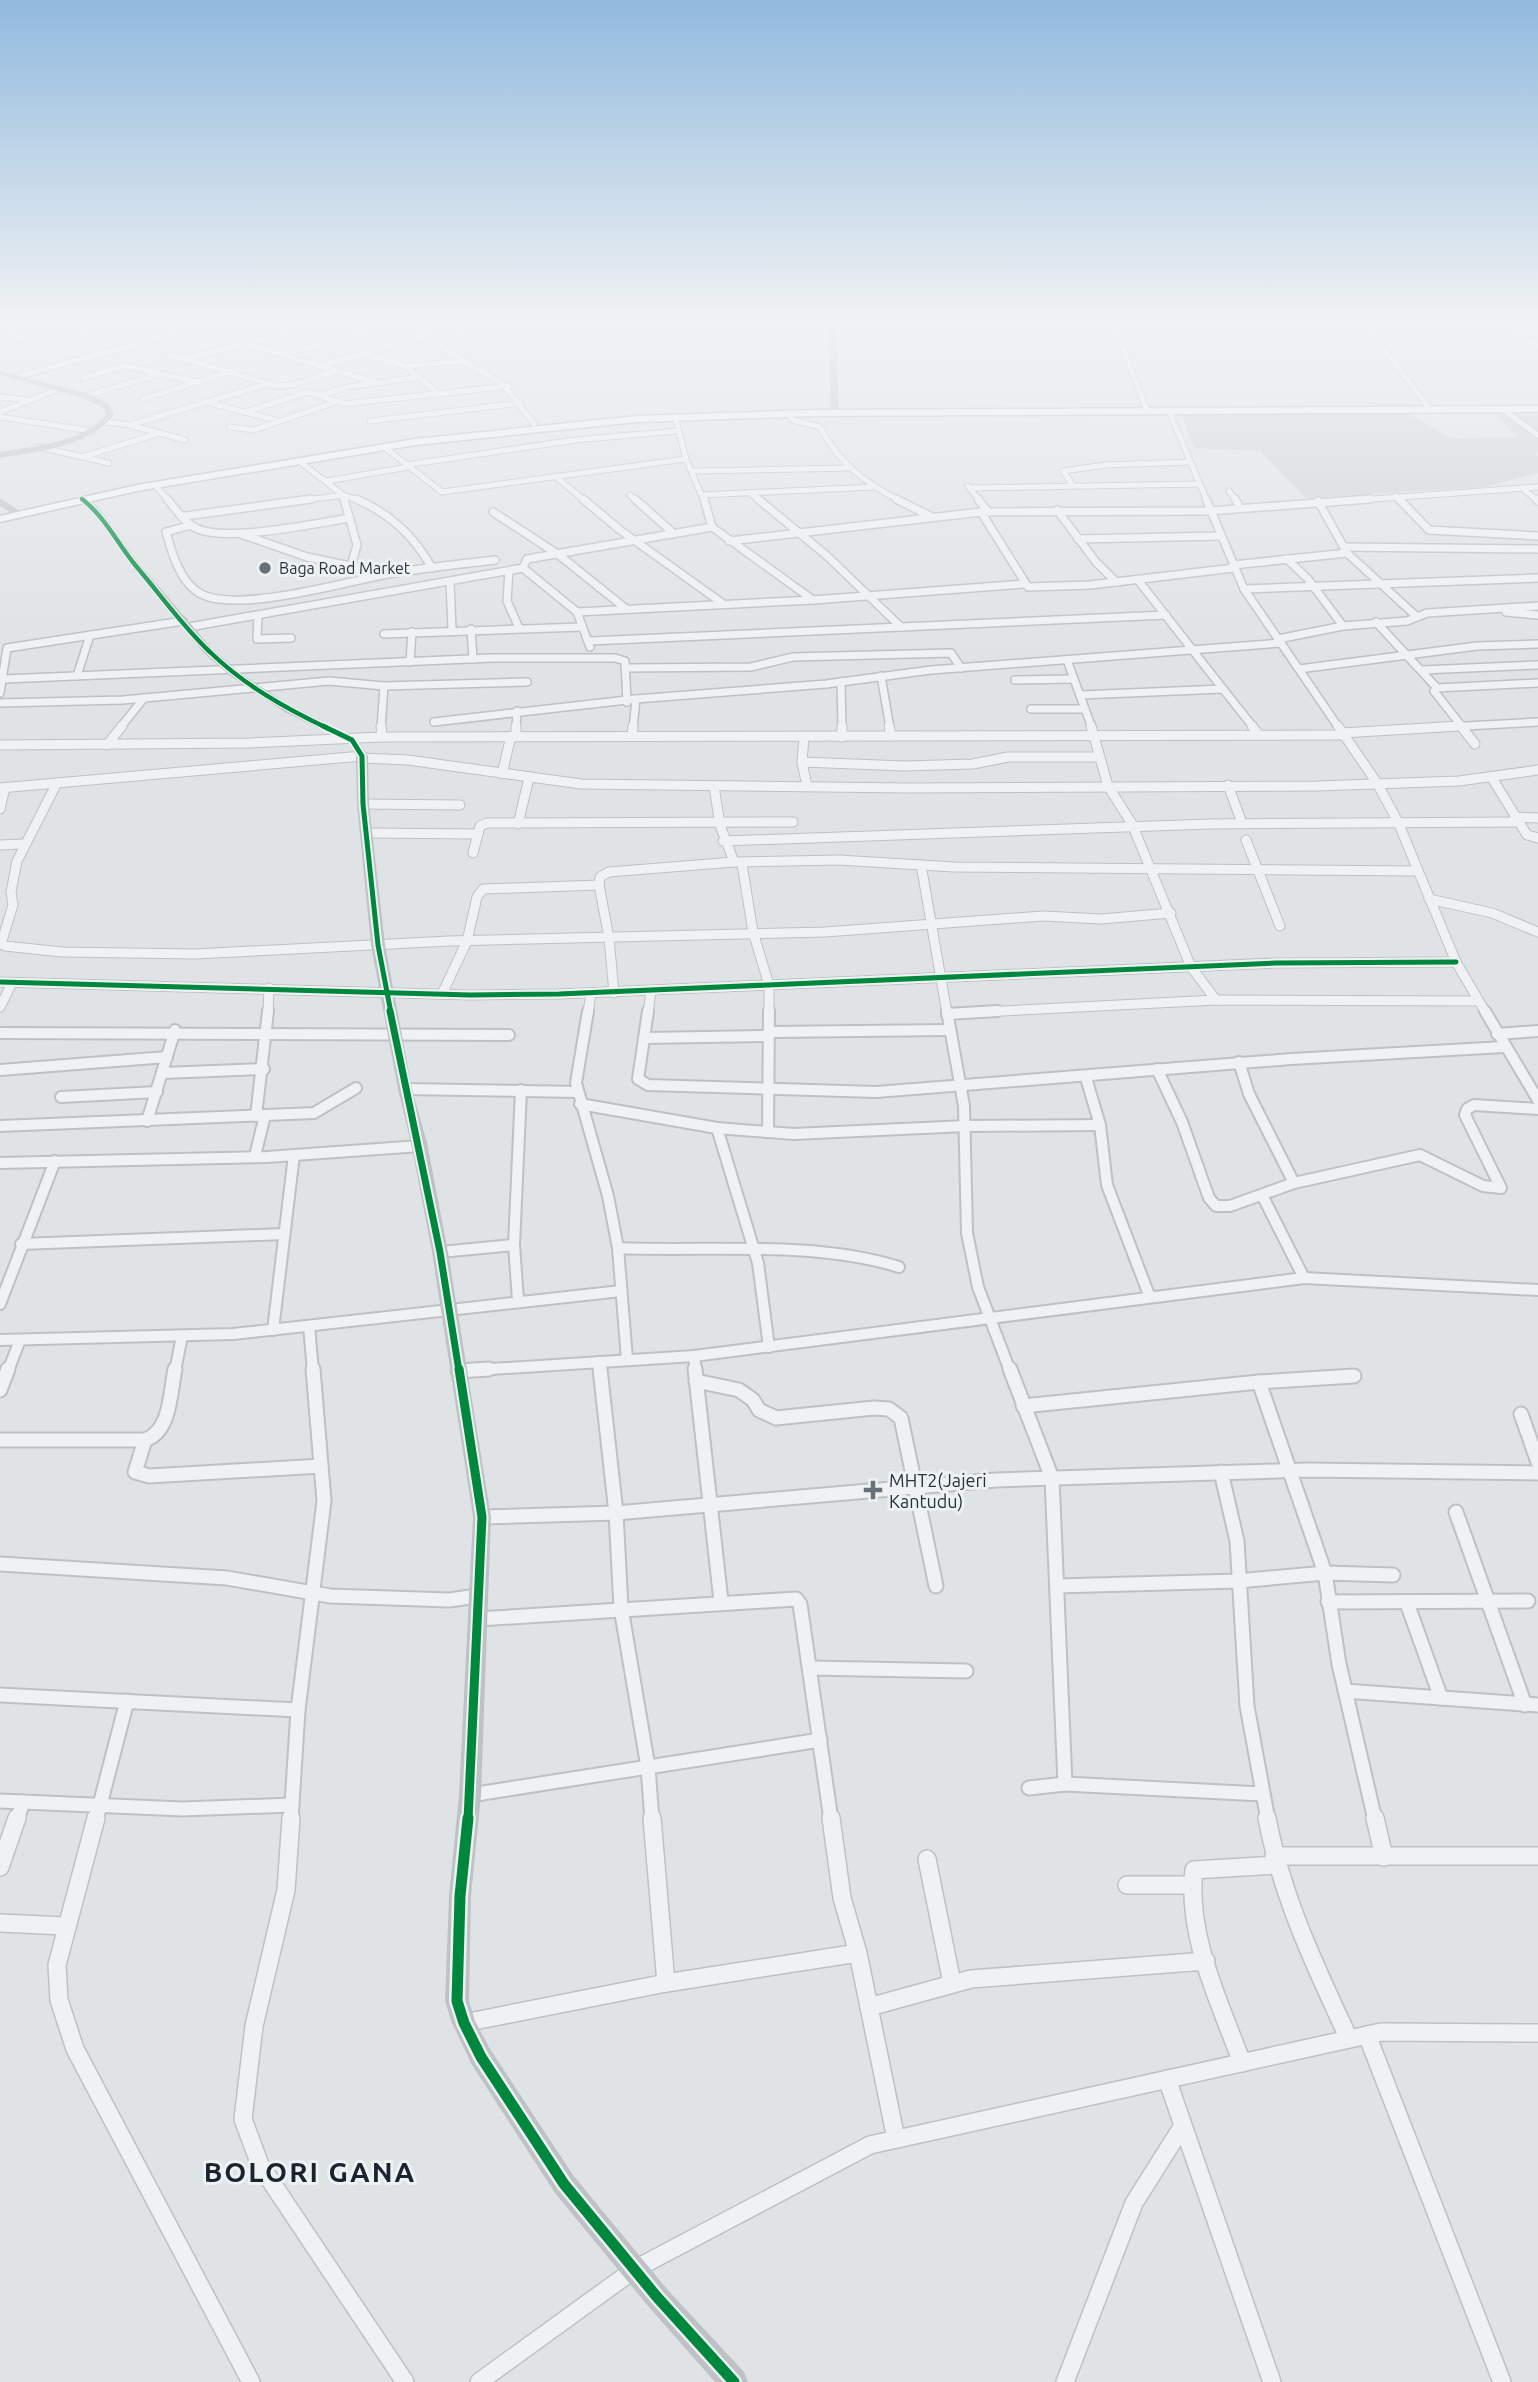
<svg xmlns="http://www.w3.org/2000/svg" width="1538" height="2382" viewBox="0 0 1538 2382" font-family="Ubuntu,sans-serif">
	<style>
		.built { fill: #cfd3d8 }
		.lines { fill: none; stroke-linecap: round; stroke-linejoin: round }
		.street-far5-casing { stroke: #bec1c3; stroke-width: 7 }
		.street-far4-casing { stroke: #bec1c3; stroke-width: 10 }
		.street-far3-casing { stroke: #bec1c3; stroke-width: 11 }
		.street-far2-casing { stroke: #bec1c3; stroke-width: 14 }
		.street-far1-casing { stroke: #bec1c3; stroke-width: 17 }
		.street-casing { stroke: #bec1c3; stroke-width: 20 }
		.primary-casing { stroke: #bcc0c3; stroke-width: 3 }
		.street-far5 { stroke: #f0f1f2; stroke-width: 5 }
		.street-far4 { stroke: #f0f1f2; stroke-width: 7 }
		.street-far3 { stroke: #f0f1f2; stroke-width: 9 }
		.street-far2 { stroke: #f0f1f2; stroke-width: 10 }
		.street-far1 { stroke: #f0f1f2; stroke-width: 13 }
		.street { stroke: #f0f1f2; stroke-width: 17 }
		.secondary { fill: #bec2c5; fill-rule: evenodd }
		.primary { fill: #f4f5f6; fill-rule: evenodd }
		.cycleway-far5-casing { stroke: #eef2f5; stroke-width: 6 }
		.cycleway-far4-casing { stroke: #eef2f5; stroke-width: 7 }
		.cycleway-far3-casing { stroke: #eef2f5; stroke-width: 9 }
		.cycleway-far2-casing { stroke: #eef2f5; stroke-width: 11 }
		.cycleway-far1-casing { stroke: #eef2f5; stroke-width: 13 }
		.cycleway-casing { stroke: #eef2f5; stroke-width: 16 }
		.cycleway-far5 { stroke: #00873e; stroke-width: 3.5 }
		.cycleway-far4 { stroke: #00873e; stroke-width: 4.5 }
		.cycleway-far3 { stroke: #00873e; stroke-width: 5 }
		.cycleway-far2 { stroke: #00873e; stroke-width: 7 }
		.cycleway-far1 { stroke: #00873e; stroke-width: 9 }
		.cycleway { stroke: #00873e; stroke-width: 11 }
		.poi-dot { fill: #687078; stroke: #eef2f5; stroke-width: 2.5 }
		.labels { text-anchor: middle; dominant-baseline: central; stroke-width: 6; stroke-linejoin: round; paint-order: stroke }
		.far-poi-label { font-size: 16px; fill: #28323d; stroke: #eef2f5; text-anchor: start }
		.poi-label { font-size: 18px; fill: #28323d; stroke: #eef2f5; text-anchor: start }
		.near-district-label { font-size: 28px; font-weight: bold; letter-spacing: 2px; fill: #1a232e; stroke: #eef2f5 }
	</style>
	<rect width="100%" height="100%" fill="#e0e3e5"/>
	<path class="built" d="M1406 412 1452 439 1517 437 1497 415H1538V452L1535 453 1538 456V473L1484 487 1306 498 1260 451 1194 448 1182 414Z"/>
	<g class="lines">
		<defs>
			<g id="street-far5">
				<path d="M370 319 432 334"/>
				<path d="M490 319 447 338 439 346 503 384 534 424"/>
				<path d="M1112 319 1147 411"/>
				<path d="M1361 319 1428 407"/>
				<path d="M1483 319 1538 345"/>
				<path d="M43 324 93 332 146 319"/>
				<path d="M0 331 45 345"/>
				<path d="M1518 334 1538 333"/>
				<path d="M0 345 24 339"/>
				<path d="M248 345 375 382"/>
				<path d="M283 354 392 324"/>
				<path d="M170 355 277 386 292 385 336 371"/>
				<path d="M367 355 406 366 438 393"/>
				<path d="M189 358 338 319"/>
				<path d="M320 366 432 334"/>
				<path d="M406 366 466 361"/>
				<path d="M16 377 202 326"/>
				<path d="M83 378 125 366 199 382"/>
				<path d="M321 395 348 387 419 377"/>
				<path d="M86 396 160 374"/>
				<path d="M0 397 26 400"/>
				<path d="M143 399 232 371"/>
				<path d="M210 403 279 421"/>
				<path d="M1502 409 1538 435"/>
				<path d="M1169 411 1207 501"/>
				<path d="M0 412 59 389"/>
				<path d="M245 412 308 392 345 404 509 386"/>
				<path d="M789 413 792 420 820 427C838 462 865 483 900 501"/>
				<path d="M675 416 686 459 704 501"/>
				<path d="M0 417 92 431"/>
				<path d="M370 421 520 403"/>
				<path d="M105 422 130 425 185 440"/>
				<path d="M130 425 267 384"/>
				<path d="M230 427 254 430 339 401"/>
				<path d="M39 447 109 463"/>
				<path d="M384 447 442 492 686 459"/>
				<path d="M82 457 160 433"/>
				<path d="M299 461 343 495 345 501"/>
				<path d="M406 465 575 440 677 431"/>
				<path d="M693 471 849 468"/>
				<path d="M555 476 585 501"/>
				<path d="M327 481 408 467"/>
				<path d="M155 485 169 501"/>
				<path d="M968 486 980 501"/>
				<path d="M1073 486 1063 471 1106 465 1190 462"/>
				<path d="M970 488 1199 484"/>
				<path d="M1522 488 1538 501"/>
				<path d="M1229 491 1236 501"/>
				<path d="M750 493 760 501"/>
				<path d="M630 495 637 501"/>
				<path d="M702 495 874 487"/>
				<path d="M1396 496 1401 501"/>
				<path d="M298 501 343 495 360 501"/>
				<path d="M1346 501 1538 487"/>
			</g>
			<g id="street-far4">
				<path d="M167 499C175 508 183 521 194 527 221 544 316 523 350 518"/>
				<path d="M344 499 357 545 351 566"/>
				<path d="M356 499C390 513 414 536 432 568"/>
				<path d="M583 499 620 530 722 603"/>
				<path d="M635 499 673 533"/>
				<path d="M704 499 712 527 813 600"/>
				<path d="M758 499 826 555 901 627"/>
				<path d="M896 499 930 516"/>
				<path d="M978 499 988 512"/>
				<path d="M1206 499 1244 589 1339 728"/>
				<path d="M1235 499 1239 506"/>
				<path d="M1399 499 1429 530 1538 536"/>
				<path d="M1536 499 1538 501"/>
				<path d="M1318 501 1347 553 1415 615"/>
				<path d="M1057 510 1096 562 1116 582"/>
				<path d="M493 512 559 555 625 608"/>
				<path d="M981 512 1028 587 1090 585 1234 568"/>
				<path d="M185 516 311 499"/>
				<path d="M191 525 166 532C172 554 181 585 203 595 242 612 345 582 388 574 424 568 459 564 495 560"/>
				<path d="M241 534 307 557 383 573"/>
				<path d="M1078 539 1220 536"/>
				<path d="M729 541 981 512 1209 511 1370 499"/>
				<path d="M1345 547 1538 549"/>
				<path d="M1287 559 1308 579 1343 626"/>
				<path d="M1233 565 1347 553"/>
				<path d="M523 568 527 559 712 527"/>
				<path d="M509 571 507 601 519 628"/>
				<path d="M450 582 452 629"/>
				<path d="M1244 589 1538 578"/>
				<path d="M577 612 813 600 1024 584"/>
				<path d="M1506 612 1538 615"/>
				<path d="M258 616 257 639 291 638"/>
				<path d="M1376 622 1437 688 1434 691 1463 728"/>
				<path d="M189 627 523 568 577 612 590 647"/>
				<path d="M471 629 473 659"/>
				<path d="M384 634 582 627"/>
				<path d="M1278 639 1343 626 1407 621 1427 613 1538 606"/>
				<path d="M590 641 1166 615"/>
				<path d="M1067 660 1092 728"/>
				<path d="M410 662 412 632"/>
				<path d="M625 668 751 667 793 657 951 653 961 668"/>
				<path d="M1299 669 1477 646 1538 644"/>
				<path d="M1422 670 1538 665"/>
				<path d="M77 676 90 635"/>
				<path d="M881 676 890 728"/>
				<path d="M4 679 492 658H615L625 661 627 702"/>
				<path d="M1015 680 1074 679"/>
				<path d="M841 682 842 728"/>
				<path d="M1437 688 1538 683"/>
				<path d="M1223 689 1254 728"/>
				<path d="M0 693 7 648 183 621"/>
				<path d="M1080 695 1223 689 1138 580"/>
				<path d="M0 703 123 700 329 681 384 686 527 682"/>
				<path d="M1031 709H1085"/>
				<path d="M434 722 636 699 826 684 931 670 1281 643"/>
				<path d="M120 728 144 698"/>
				<path d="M381 728 384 686"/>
				<path d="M516 728 517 711"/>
				<path d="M633 728 636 699"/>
				<path d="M1429 728 1538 722"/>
			</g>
			<g id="street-far3">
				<path d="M381 726 382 737"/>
				<path d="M842 726V737"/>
				<path d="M889 726 891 736"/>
				<path d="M1091 726 1108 786 1132 824 1191 967 1216 1000"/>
				<path d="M1252 726 1259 735"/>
				<path d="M1338 726 1377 783 1398 822 1456 962 1486 1013"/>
				<path d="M1461 726 1475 744"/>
				<path d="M1342 733 1460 726"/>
				<path d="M516 736V726"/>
				<path d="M632 736 633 726"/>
				<path d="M804 737 802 762 807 786"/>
				<path d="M0 745 251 743 382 737 1343 735"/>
				<path d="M107 745 122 726"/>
				<path d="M362 758 408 760 581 784 907 788 1318 786 1459 781 1538 770"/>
				<path d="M802 762 904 766 973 764 1008 757H1100"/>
				<path d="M502 774 511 736"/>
				<path d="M1492 778 1527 835 1538 838"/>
				<path d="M57 783 17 861 11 892 13 905 1 944 5 946 62 952 195 954 449 941 825 932 1043 916 1101 919 1171 913"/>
				<path d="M1228 785 1242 823"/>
				<path d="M714 786 720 825 734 862"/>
				<path d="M0 788 362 756"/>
				<path d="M363 804 460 805"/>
				<path d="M0 809 5 788"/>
				<path d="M1515 817 1538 818"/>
				<path d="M518 824 529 778"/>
				<path d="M366 833 478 834"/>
				<path d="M1246 840 1280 926"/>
				<path d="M723 841 1210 824 1518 822"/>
				<path d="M0 845 22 844"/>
				<path d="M473 853 480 826 487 823 793 822"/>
				<path d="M742 864 753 932 769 985V1013"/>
				<path d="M921 865 947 1013"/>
				<path d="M1429 899 1492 913 1538 932"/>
				<path d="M0 982 470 995 559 994 1275 963 1456 962"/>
				<path d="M614 993 609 938 599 885 600 877 609 872 734 862 839 860 954 867 1417 871"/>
				<path d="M442 994 467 941 477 897 483 889 599 885"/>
				<path d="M0 1007 12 983"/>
				<path d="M268 1013 269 988"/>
				<path d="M588 1013 591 993"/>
				<path d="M648 1013 651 991"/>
				<path d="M964 1013 1216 1000 1477 1001"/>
			</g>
			<g id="street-far2">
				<path d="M588 1011 576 1083 608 1196 618 1248 627 1359"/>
				<path d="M648 1011 638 1079 648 1085 876 1092 1291 1059 1504 1047"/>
				<path d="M947 1011 964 1106 967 1233 978 1287 1010 1371"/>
				<path d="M1485 1011 1538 1100"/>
				<path d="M947 1014 997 1011"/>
				<path d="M769 1032 949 1030"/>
				<path d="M0 1033 509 1035"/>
				<path d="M1497 1034 1538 1031"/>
				<path d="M644 1038 769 1036"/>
				<path d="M1239 1062 1249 1094 1294 1183"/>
				<path d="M1157 1069 1182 1122 1209 1198 1216 1206H1230L1294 1183 1420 1155 1483 1186 1501 1188 1465 1115 1467 1109 1474 1105 1538 1109"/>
				<path d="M0 1070 167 1057"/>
				<path d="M163 1073 264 1069"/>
				<path d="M1086 1078 1100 1125 1107 1185 1149 1295"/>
				<path d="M405 1089 578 1092"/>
				<path d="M61 1097 157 1092"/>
				<path d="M580 1104 717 1128 794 1134 966 1126 1100 1125"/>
				<path d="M256 1116 268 1011"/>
				<path d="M147 1121 175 1030"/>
				<path d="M0 1126 314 1113 356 1088"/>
				<path d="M717 1128 758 1263 769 1347"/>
				<path d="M768 1132 769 1011"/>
				<path d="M255 1156 265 1115"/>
				<path d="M0 1163 267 1157 420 1146"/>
				<path d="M1262 1195 1304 1278"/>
				<path d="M21 1244 284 1234"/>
				<path d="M618 1248C709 1252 812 1240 899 1267"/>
				<path d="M440 1252 514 1245"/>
				<path d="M518 1300 514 1245 521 1090"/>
				<path d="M0 1304 55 1161"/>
				<path d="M309 1326 313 1371"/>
				<path d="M273 1330 294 1155"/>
				<path d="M0 1340 233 1334 621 1291"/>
				<path d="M694 1356 696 1371"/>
				<path d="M599 1362 600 1371"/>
				<path d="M8 1371 20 1340"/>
				<path d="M175 1371 182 1336"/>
				<path d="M461 1371 694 1356 1304 1278 1538 1290"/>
			</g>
			<g id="street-far1">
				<path d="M600 1369 616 1513 621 1608 648 1767 652 1820"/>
				<path d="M695 1369 721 1601"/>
				<path d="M1010 1369 1052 1478 1065 1784"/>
				<path d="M458 1371 489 1369"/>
				<path d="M696 1381 739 1390 753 1400 759 1410 776 1418 874 1408 889 1409 901 1418 936 1586"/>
				<path d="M1259 1382 1325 1573 1339 1664 1375 1820"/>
				<path d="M0 1390 8 1369"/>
				<path d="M1023 1406 1259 1382 1354 1376"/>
				<path d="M1521 1414 1538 1462"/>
				<path d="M0 1440H145L135 1472 149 1476 321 1466"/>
				<path d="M145 1440C171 1431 170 1393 175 1369"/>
				<path d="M1221 1472 1237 1541 1247 1706 1268 1820"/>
				<path d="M1456 1512 1525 1705"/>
				<path d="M482 1517 616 1513 996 1480 1307 1470 1538 1473"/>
				<path d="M0 1564 227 1578 330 1596 449 1600 478 1596"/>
				<path d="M1057 1586 1238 1581 1325 1573 1393 1575"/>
				<path d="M1328 1602 1528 1601"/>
				<path d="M1407 1603 1441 1698"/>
				<path d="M478 1619 796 1599 800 1604 831 1820"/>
				<path d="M810 1668 966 1671"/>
				<path d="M1345 1691 1538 1705"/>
				<path d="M0 1695 298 1710"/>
				<path d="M1029 1788 1065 1784 1262 1794"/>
				<path d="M470 1795 820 1740"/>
				<path d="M0 1801 182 1809 292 1805"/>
				<path d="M17 1820 23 1802"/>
				<path d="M96 1820 127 1701"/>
				<path d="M291 1820 298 1710 324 1501 313 1369"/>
			</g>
			<g id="street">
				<path d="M96 1818 57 1965 59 2000 75 2049 251 2382"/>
				<path d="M291 1818 286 1890 254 2026 243 2119 260 2165 405 2382"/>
				<path d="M652 1818 666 1983"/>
				<path d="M831 1818 842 1898 858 1953 896 2139"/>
				<path d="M1267 1818C1282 1897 1315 1966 1349 2039"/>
				<path d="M1375 1818 1384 1857"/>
				<path d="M1274 1856H1538"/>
				<path d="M927 1859 952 1983"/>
				<path d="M0 1867 17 1818"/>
				<path d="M1127 1885H1189"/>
				<path d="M0 1923 65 1926"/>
				<path d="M869 2007 971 1979 1206 1961"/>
				<path d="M464 2023 666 1983 858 1953"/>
				<path d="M1367 2035 1502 2382"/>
				<path d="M1242 2063C1220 2003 1186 1935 1194 1870L1276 1865"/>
				<path d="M1167 2079 1272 2382"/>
				<path d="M479 2382 635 2269 870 2145 1381 2032 1538 2033"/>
				<path d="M1065 2382 1134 2203 1182 2127"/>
			</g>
			<path id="primary" d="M1538 406V412L815 416 637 422 415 445 137 491 0 522V516L137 485 415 439 637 416 815 410Z"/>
		</defs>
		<use href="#street-far5" class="street-far5-casing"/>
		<use href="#street-far4" class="street-far4-casing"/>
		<use href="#street-far3" class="street-far3-casing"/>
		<use href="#street-far2" class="street-far2-casing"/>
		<use href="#street-far1" class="street-far1-casing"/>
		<use href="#street" class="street-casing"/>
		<use href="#primary" class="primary-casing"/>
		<use href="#street-far5" class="street-far5"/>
		<use href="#street-far4" class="street-far4"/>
		<use href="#street-far3" class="street-far3"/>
		<use href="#street-far2" class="street-far2"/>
		<use href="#street-far1" class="street-far1"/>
		<use href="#street" class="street"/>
		<g class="secondary">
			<path d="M828 319H836L839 413 835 415 831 413Z"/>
			<path d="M0 371 89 394 110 405 114 415C87 448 39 451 0 458V452C36 446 80 443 106 415L104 408 83 398 0 375Z"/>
			<path d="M79 497H85L98 507 137 561 212 649 240 673 293 708 356 738 368 756 369 804 385 945 412 1089 427 1143 448 1252 491 1517 481 1795 471 1896 469 2001 475 2021 490 2049 573 2175 666 2288 744 2372 748 2382H715L648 2306 555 2193 472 2065 452 2023 445 2001 449 1896 459 1795 473 1517 432 1252 411 1143 398 1089 371 945 357 804 356 756 348 742 285 712 232 677 204 653 131 565 92 511 79 501Z"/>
			<path d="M0 499 3 500 24 514 16 516 0 506Z"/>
		</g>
		<use href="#primary" class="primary"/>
		<defs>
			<path id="cycleway-far5" d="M82 499 85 501"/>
			<path id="cycleway-far4" d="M82 499C105 517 118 544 136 566 160 594 183 627 210 652 244 685 285 708 327 728"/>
			<g id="cycleway-far3">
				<path d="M323 726 352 740 362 756 363 804 378 945 391 1013"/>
				<path d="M0 982 470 995 559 994 1275 963 1456 962"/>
			</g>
			<path id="cycleway-far2" d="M390 1011 440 1252 459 1371"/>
			<path id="cycleway-far1" d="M459 1369 482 1517 468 1820"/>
			<path id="cycleway" d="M468 1818 460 1896 457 2001 464 2023 481 2057 564 2184 657 2297 734 2382"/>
		</defs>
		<use href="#cycleway-far5" class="cycleway-far5-casing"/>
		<use href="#cycleway-far4" class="cycleway-far4-casing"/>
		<use href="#cycleway-far3" class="cycleway-far3-casing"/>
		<use href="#cycleway-far2" class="cycleway-far2-casing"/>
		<use href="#cycleway-far1" class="cycleway-far1-casing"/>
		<use href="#cycleway" class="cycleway-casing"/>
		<use href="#cycleway-far5" class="cycleway-far5"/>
		<use href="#cycleway-far4" class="cycleway-far4"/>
		<use href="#cycleway-far3" class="cycleway-far3"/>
		<use href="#cycleway-far2" class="cycleway-far2"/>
		<use href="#cycleway-far1" class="cycleway-far1"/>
		<use href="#cycleway" class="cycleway"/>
	</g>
	<linearGradient id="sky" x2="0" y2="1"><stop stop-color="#91bade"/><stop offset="0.49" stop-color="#f1f2f3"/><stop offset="1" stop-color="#f1f2f3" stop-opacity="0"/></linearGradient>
	<rect width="1538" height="653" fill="url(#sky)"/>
	<g class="poi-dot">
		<circle cx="265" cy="568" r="7"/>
		<path d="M869.5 1479.5h7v7h7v7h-7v7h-7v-7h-7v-7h7z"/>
	</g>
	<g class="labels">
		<g class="far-poi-label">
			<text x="279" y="568">Baga Road Market</text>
		</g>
		<g class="poi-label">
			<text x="889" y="1480">MHT2(Jajeri<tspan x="889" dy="21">Kantudu)</tspan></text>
		</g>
		<g class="near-district-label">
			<text x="310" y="2171">BOLORI GANA</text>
		</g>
	</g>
</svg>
